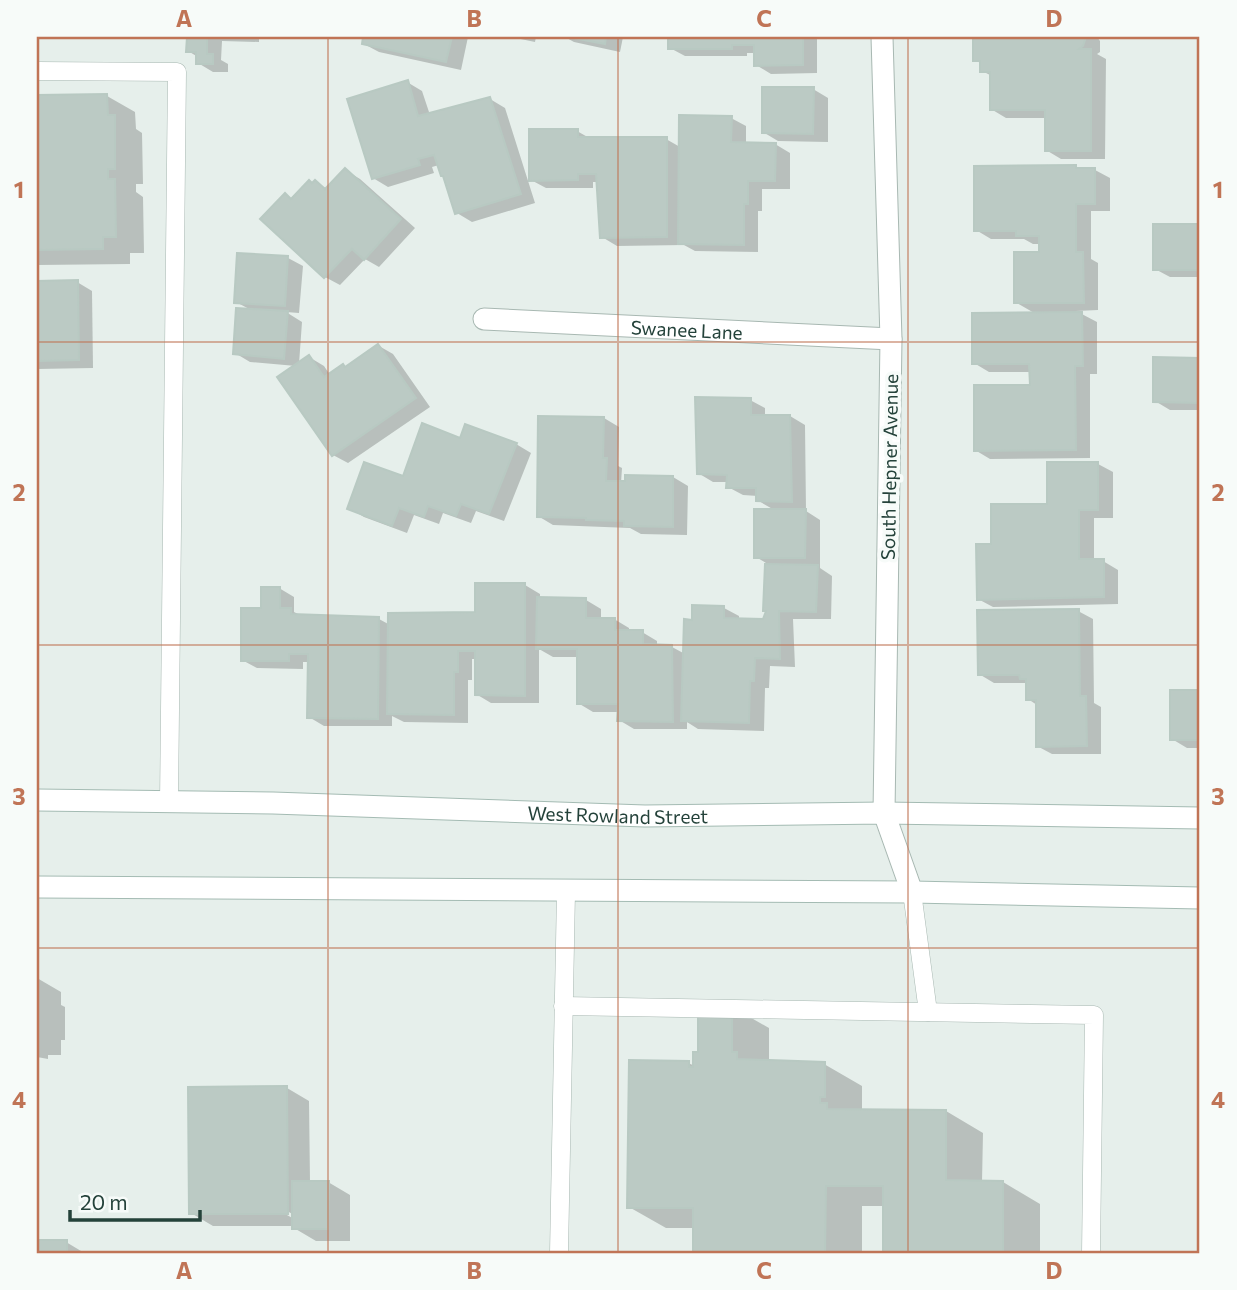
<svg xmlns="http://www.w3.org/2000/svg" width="1237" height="1290" viewBox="0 0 1237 1290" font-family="Commissioner,sans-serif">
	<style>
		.shadow { fill: #0003; fill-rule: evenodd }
		.building { fill: #bbcac4; stroke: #b8c9c2; stroke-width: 2 }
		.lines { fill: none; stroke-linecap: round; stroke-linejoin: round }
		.lane-casing { stroke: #a8b8b2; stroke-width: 19 }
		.street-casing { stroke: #a8b8b2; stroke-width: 23 }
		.secondary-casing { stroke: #a4bbb3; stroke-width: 23 }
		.lane { stroke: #fff; stroke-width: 18 }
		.street { stroke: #fff; stroke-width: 21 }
		.secondary { stroke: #fff; stroke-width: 21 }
		.grid { fill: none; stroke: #c07456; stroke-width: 2; stroke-opacity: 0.55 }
		.labels { text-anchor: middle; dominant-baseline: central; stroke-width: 7; stroke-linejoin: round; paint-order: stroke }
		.street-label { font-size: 19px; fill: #24423a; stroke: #f7fbf9 }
		.neatline { fill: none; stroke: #c07456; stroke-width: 2.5 }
		.grid-label { font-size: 23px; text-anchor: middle; font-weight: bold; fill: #c07456 }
	</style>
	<rect width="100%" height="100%" fill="#e6efeb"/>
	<g class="shadow">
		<path d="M188 37H259V42L222 41 221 60 228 64V72H213L198 63V57L188 51Z"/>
		<path d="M365 37H468L461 70 379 52 364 44Z"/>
		<path d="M511 37H536L535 42Z"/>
		<path d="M565 37H623L620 52 574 42Z"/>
		<path d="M670 37H817V73L771 74 756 65V53H747V56H685L670 48Z"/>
		<path d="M975 37H1097L1100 41V52L1097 54 1106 59 1105 159H1061L1046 150 1047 118H1006L991 109 992 76 982 71V64L975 60Z"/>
		<path d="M407 82 422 91 430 115 490 99 505 108 535 203 472 222 457 213 446 177 439 165 432 167 434 173 388 187 373 178Z"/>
		<path d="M813 89 828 98V142L778 141 763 132Z"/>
		<path d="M107 96 135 112 136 129 142 133 143 184H136V192L143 197 144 253H130V264L37 265V97Z"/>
		<path d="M731 118 746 126V144H775L790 153V189H762V211H758V252L695 251 684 245 617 246 602 237 599 182H593V188H546L531 180 577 131 591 139H666L680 147Z"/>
		<path d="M1076 167 1081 170H1095L1110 178V211H1091V259L1098 263V310L1076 311 1097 322V374H1090V458L990 459 975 450 1031 387V372H989L974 363 1036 314 1015 302 1041 254V244H1033L1024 239H991L976 230Z"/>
		<path d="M345 170 360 179 415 228 379 267 365 259 340 285 325 277 263 219 285 195 293 200 315 182 327 189Z"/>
		<path d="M1198 226 1200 227V269L1192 264 1190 267 1200 273V277H1170L1155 269Z"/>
		<path d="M288 258 303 266 299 313 286 312 302 322 299 364 309 357 324 366 330 375 347 368 379 346 393 354 430 407 348 463 333 455 296 366 250 362 235 353 251 310 236 302Z"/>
		<path d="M77 282 92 291 93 368 37 369V283Z"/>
		<path d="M1155 359 1200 360V410H1170L1155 401Z"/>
		<path d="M750 400 765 408V416H790L805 425 806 511 820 520V568L832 576 831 619H793L795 667 770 666 769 688H765L764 731 698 729 687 722V729H634L619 720V712H593L578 703 579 657H553L539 649V703H491L476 694V659H472V680H468V723L404 722 392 716V726H324L309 717 310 662H303V669L257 668 242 660 263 610 279 588 294 597V612L302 616 379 619 390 625 477 614 525 585 540 594V599L586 600 601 609V619H614L629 628V632H642L657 641V646L672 647 685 654 694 622 724 608 739 616V620L764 621 768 611 765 610 766 563 756 557 776 511 757 500 758 496 743 495 728 487V482H713L698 473Z"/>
		<path d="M604 418 619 427 618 466 622 468 621 483 673 477 688 486 687 535 641 534 630 528 553 525 538 516Z"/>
		<path d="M516 444 531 453 504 521 476 511 471 523 443 513 439 524 414 515 407 533 364 517 349 508 404 478Z"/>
		<path d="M1098 464 1113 472V518H1094V561H1103L1118 570V604L993 607 978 599 993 545 1049 505Z"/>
		<path d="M1078 611 1093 619 1094 703 1101 707V754H1052L1037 746V705L1028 699V683H994L979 674Z"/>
		<path d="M1172 692H1200V748H1187L1172 739Z"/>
		<path d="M37 978 61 992V1005L65 1007V1040H61V1055H48V1059L37 1057Z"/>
		<path d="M732 1007 769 1028V1062L824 1064 862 1086V1111H946L983 1133 982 1182H1003L1040 1204V1253H884L885 1206H862V1253H694L695 1228H666L629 1207 688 1063 695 1066 700 1054Z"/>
		<path d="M287 1088 309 1101 310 1182H328L350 1195V1241H316L294 1228V1226H213L191 1213ZM282 1208 294 1215V1219L280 1211Z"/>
		<path d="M37 1242H66L81 1251V1253H37Z"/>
	</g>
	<g class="building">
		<path d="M187 37H207V54H213V64H196V52H186Z"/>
		<path d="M363 37H452L446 62 362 44Z"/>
		<path d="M568 37H606L605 44Z"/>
		<path d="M668 37H803V65L754 66V45H732V49H668Z"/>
		<path d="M973 37H1086L1083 46 1079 49H1091V151H1045V110H990V72H980V61H973Z"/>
		<path d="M408 80 418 116 490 97 521 194 455 214 443 176H441L434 155 418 159 420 165 372 179 347 99Z"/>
		<path d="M762 87H814L813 134 762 133Z"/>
		<path d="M107 94 108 115H115V169H108V179H115L116 237H103V249L37 250V95Z"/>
		<path d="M679 115 732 116 731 142 776 143 775 181H748V204H744V245L678 244Z"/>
		<path d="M529 129H578V137H667V237L600 238 596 174H578V180L529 181Z"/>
		<path d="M1076 165V168H1095V204H1076V252H1083L1084 303H1014V252H1039V236H1016V231H974V166Z"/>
		<path d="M345 168 401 219 364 260 352 249 324 278 260 219 285 193 291 199 309 180 312 183 315 180 325 189Z"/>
		<rect x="1153" y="224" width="46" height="46"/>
		<path d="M237 253 288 256 285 306 234 303Z"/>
		<path d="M78 280 79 360 37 361V281Z"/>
		<path d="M236 308 288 311 284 359 233 354Z"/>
		<path d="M1082 312 1083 366H1075L1076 450 974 451V385H1030L1029 364H972V313Z"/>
		<path d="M378 344 416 398 332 456 277 377 309 355 324 377 343 364 345 367Z"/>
		<path d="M1153 357 1200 358V403L1153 402Z"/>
		<path d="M695 397 751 398V415H790L792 502 756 501V488H726L727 475 697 474Z"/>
		<path d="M538 416 604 417 603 458H607L606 481H625V475L673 476V527L624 526V521L586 520V518L537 517Z"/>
		<path d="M422 423 460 438 465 424 517 443 489 514 461 504 456 516 428 506 424 517 399 508 392 526 347 509 364 462 403 476Z"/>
		<path d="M1047 462H1098V510H1079V559H1104V597L977 600 976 544H991V504H1047Z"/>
		<path d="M754 509H806L805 558H754Z"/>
		<path d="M765 564 818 565 816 612 779 611 780 659 755 658 754 681H750L749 723 681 721 684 619 692 620V605L724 606V618L763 619 766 611H763Z"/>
		<path d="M475 583H525V696L475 695V651H458V672H454V715L387 714 388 613 475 612Z"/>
		<path d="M261 587H280V608H291V614L379 617 378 719 307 718 308 654H289V661H241V608H261Z"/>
		<path d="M537 597 586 598V618H615V630H643V644L672 645 673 722 617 721 618 704H577V649H536Z"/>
		<path d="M1079 609 1080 696H1086L1087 746 1036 747V700H1026V679H1020L1019 675H978L977 610Z"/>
		<rect x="1170" y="690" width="30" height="50"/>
		<path d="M698 1005H732V1052H737V1059L825 1062V1097H820V1103H827V1109L946 1110V1180L1003 1181V1253H883V1186H826L825 1253H693V1208H627L629 1060 689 1061V1067H693V1052H698Z"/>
		<path d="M287 1086 288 1214H189L188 1087Z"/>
		<path d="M292 1181H329L328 1229H292Z"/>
		<rect x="37" y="1240" width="30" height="13"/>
	</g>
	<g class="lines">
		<defs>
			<g id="lane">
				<path d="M37 71 177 72 169 802"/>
				<path d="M912 892 928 1012"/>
				<path d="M563 1006 1094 1015 1091 1253"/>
				<path d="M559 1253 566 892"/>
			</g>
			<g id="street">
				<path d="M882 37 891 339 884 813 912 892"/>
				<path id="s1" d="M484 319 891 339"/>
			</g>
			<g id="secondary">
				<path id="s2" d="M37 800 273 803 645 816 884 813 1200 818"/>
				<path d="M37 887 912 892 1200 898"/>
			</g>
		</defs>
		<use href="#lane" class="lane-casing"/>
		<use href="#street" class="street-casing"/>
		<use href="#secondary" class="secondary-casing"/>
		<use href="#lane" class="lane"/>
		<use href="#street" class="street"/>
		<use href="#secondary" class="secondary"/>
	</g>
	<path class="grid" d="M328 37V1253M618 37V1253M908 37V1253M37 342H1200M37 645H1200M37 948H1200"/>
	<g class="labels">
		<g class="street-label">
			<text stroke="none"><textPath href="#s1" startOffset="203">Swanee Lane</textPath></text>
			<text transform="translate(889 467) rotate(-89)">South Hepner Avenue</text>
			<text stroke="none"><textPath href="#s2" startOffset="581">West Rowland Street</textPath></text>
		</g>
	</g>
	<rect width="1237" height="1290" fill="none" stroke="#f7fbf9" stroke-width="77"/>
	<path d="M70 1210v10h130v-10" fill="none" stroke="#24423a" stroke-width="3.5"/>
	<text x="80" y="1210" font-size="21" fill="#24423a" stroke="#f7fbf9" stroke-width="5" paint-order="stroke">20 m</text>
	<rect x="38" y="38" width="1160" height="1214" class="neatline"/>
	<g class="grid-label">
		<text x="184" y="27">A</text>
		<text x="474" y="27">B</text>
		<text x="764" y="27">C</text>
		<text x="1054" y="27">D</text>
		<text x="19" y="198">1</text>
		<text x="1218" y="198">1</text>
		<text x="19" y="501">2</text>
		<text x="1218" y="501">2</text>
		<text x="19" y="805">3</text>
		<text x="1218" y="805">3</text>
		<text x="19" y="1108">4</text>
		<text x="1218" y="1108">4</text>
		<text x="184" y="1279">A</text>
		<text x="474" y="1279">B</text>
		<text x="764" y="1279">C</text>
		<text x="1054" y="1279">D</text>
	</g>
</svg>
